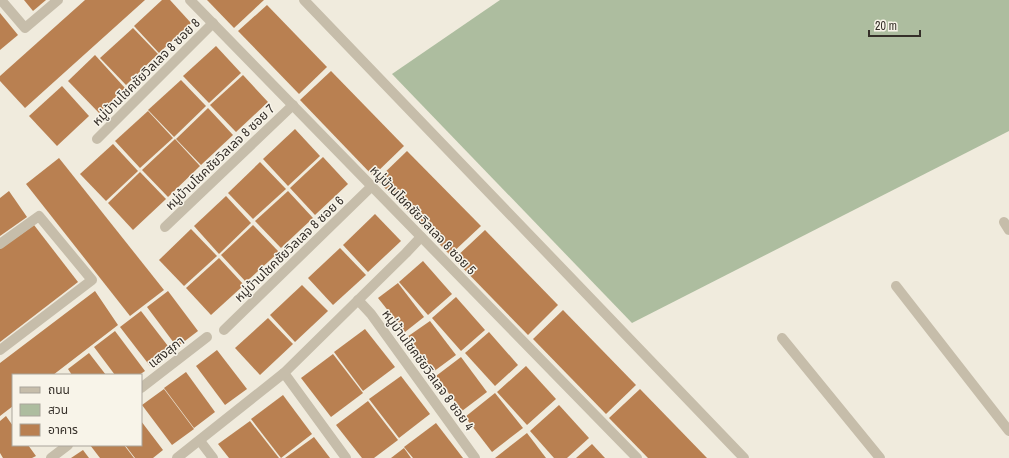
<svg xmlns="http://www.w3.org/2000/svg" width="1009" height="458" viewBox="0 0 1009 458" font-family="'Archivo Narrow','Noto Sans Thai',sans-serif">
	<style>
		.green { fill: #adbd9f }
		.building { fill: #b98051 }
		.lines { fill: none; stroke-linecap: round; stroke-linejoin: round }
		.street { stroke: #c6bdaa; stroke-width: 10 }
		.labels { text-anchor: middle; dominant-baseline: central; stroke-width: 3; stroke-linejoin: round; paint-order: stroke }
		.street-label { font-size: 13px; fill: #352f29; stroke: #f8f4e9 }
	</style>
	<rect width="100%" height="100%" fill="#f0ebdd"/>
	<path class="green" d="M500 0H1009V131L632 323 392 74Z"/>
	<g class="building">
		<path d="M24 0H46L33 11Z"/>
		<path d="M85 0H145L25 108 0 81V76Z"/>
		<path d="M162 0H170L191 23 159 53 134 26Z"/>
		<path d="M207 0H264L234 28Z"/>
		<path d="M267 5 327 67 299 94 238 31Z"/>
		<path d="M0 13 18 35 0 50Z"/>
		<path d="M133 28 158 54 126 85 100 58Z"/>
		<path d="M216 46 241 73 209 103 183 76Z"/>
		<path d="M95 55 125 88 99 113 68 81Z"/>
		<path d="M331 71 404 146 373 176 300 100Z"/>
		<path d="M243 75 268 102 236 132 210 105Z"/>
		<path d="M181 80 206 106 174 137 148 110Z"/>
		<path d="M62 86 89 116 57 146 29 116Z"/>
		<path d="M208 108 233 135 201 165 176 139Z"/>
		<path d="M148 111 173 138 140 168 115 141Z"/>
		<path d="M295 129 320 156 288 186 263 159Z"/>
		<path d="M175 139 200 166 168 197 142 170Z"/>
		<path d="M113 144 138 171 106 201 80 174Z"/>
		<path d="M407 151 481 226 450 255 377 180Z"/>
		<path d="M323 157 348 184 315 215 290 188Z"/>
		<path d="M59 158 164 290 130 316 26 184Z"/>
		<path d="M260 162 286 189 253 219 228 193Z"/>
		<path d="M140 172 166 199 133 230 108 203Z"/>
		<path d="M9 191 27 217 0 236V198Z"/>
		<path d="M288 191 313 218 281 248 255 221Z"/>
		<path d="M226 196 251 223 219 254 194 226Z"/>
		<path d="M375 214 401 241 368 272 343 245Z"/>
		<path d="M34 225 78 282 0 342V249Z"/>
		<path d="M253 225 279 252 246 282 221 255Z"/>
		<path d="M191 229 217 256 184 286 159 260Z"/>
		<path d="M485 230 558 305 528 335 454 259Z"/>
		<path d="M340 248 366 275 333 305 308 278Z"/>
		<path d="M219 258 244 285 211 315 186 288Z"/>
		<path d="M423 261 452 294 428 315 399 282Z"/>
		<path d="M398 283 424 317 405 332 378 298Z"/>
		<path d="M302 285 328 311 295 342 270 315Z"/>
		<path d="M95 291 118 325 53 375H13V406L0 416V363Z"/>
		<path d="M168 291 198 331 177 347 147 307Z"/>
		<path d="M456 297 485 330 461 351 432 318Z"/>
		<path d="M563 310 636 385 606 414 533 339Z"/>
		<path d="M141 311 171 350 150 366 120 327Z"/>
		<path d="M268 318 293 344 260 375 235 348Z"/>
		<path d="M430 321 456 355 433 372 407 337Z"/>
		<path d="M365 329 395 367 363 391 334 352Z"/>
		<path d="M115 331 145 371 139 375H115L94 347Z"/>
		<path d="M489 332 518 365 495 386 465 353Z"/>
		<path d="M217 350 247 389 225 405 196 366Z"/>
		<path d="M89 353 106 375H72L68 369Z"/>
		<path d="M333 354 363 393 331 417 301 378Z"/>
		<path d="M461 357 487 392 462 411 436 376Z"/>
		<path d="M526 366 556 399 527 425 497 392Z"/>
		<path d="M186 372 215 412 194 428 164 388Z"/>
		<path d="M401 376 430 414 399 438 369 399Z"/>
		<path d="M164 389 194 429 172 445 142 405Z"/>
		<path d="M640 389 707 458H648L609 418Z"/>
		<path d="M495 393 523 428 492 452 465 417Z"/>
		<path d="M283 395 312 434 281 458 251 419Z"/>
		<path d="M368 401 398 440 374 458H362L336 425Z"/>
		<path d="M559 405 589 438 567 458H554L530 431Z"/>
		<path d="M6 416 13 426V445H28L36 456 32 458H3L0 453V421Z"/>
		<path d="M141 421 163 450 153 458H135L125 445H141Z"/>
		<path d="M250 421 279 458H229L218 444Z"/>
		<path d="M436 423 463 458H413L404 447Z"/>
		<path d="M527 433 546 458H495Z"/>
		<path d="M314 437 330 458H285Z"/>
		<path d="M592 444 605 458H576Z"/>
		<path d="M90 445H124L134 458H100Z"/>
		<path d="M404 448 411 458H391Z"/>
		<path d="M83 450 89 458H71Z"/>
	</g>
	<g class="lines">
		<g class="street">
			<path d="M1 0 25 28 58 0"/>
			<path d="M190 0 637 458"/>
			<path d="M304 0 744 458"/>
			<path d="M97 139 213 23"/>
			<path d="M1004 222 1009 230"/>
			<path d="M165 227 293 105"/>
			<path d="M0 244 39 216 92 280 0 350"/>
			<path d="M896 286 1009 431"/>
			<path d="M358 300 371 314 475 458"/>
			<path d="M224 330 372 186"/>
			<path d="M782 338 880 458"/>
			<path d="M284 373 346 458"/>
			<path d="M141 388 207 337"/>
			<path d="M200 441 213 458"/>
			<path d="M51 458 68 445"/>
			<path d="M177 458 284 373 406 253 421 237"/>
		</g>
	</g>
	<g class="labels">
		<g class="street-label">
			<text transform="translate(146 72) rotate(-45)">หมู่บ้านโชคชัยวิลเลจ 8 ซอย 8</text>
			<text transform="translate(220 157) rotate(-44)">หมู่บ้านโชคชัยวิลเลจ 8 ซอย 7</text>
			<text transform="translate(423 220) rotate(46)">หมู่บ้านโชคชัยวิลเลจ 8 ซอย 5</text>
			<text transform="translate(289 249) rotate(-44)">หมู่บ้านโชคชัยวิลเลจ 8 ซอย 6</text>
			<text transform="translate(166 352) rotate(-38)">แสงสุภา</text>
			<text transform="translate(428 370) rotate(54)">หมู่บ้านโชคชัยวิลเลจ 8 ซอย 4</text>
		</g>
	</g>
	<rect x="12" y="374" width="130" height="72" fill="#f8f4e9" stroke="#aaa59c"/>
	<rect x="20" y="387" width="20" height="6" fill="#c6bdaa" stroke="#aaa59c"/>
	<text x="48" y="394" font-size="12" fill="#352f29">ถนน</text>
	<rect x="20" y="404" width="20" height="12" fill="#adbd9f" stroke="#aaa59c"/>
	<text x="48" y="414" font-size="12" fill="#352f29">สวน</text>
	<rect x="20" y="424" width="20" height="12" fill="#b98051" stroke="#aaa59c"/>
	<text x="48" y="434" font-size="12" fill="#352f29">อาคาร</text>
	<path d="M869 30v6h51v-6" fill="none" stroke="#352f29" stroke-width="2"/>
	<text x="875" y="30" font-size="12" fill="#352f29" stroke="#f8f4e9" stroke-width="3" paint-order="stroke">20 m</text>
</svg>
